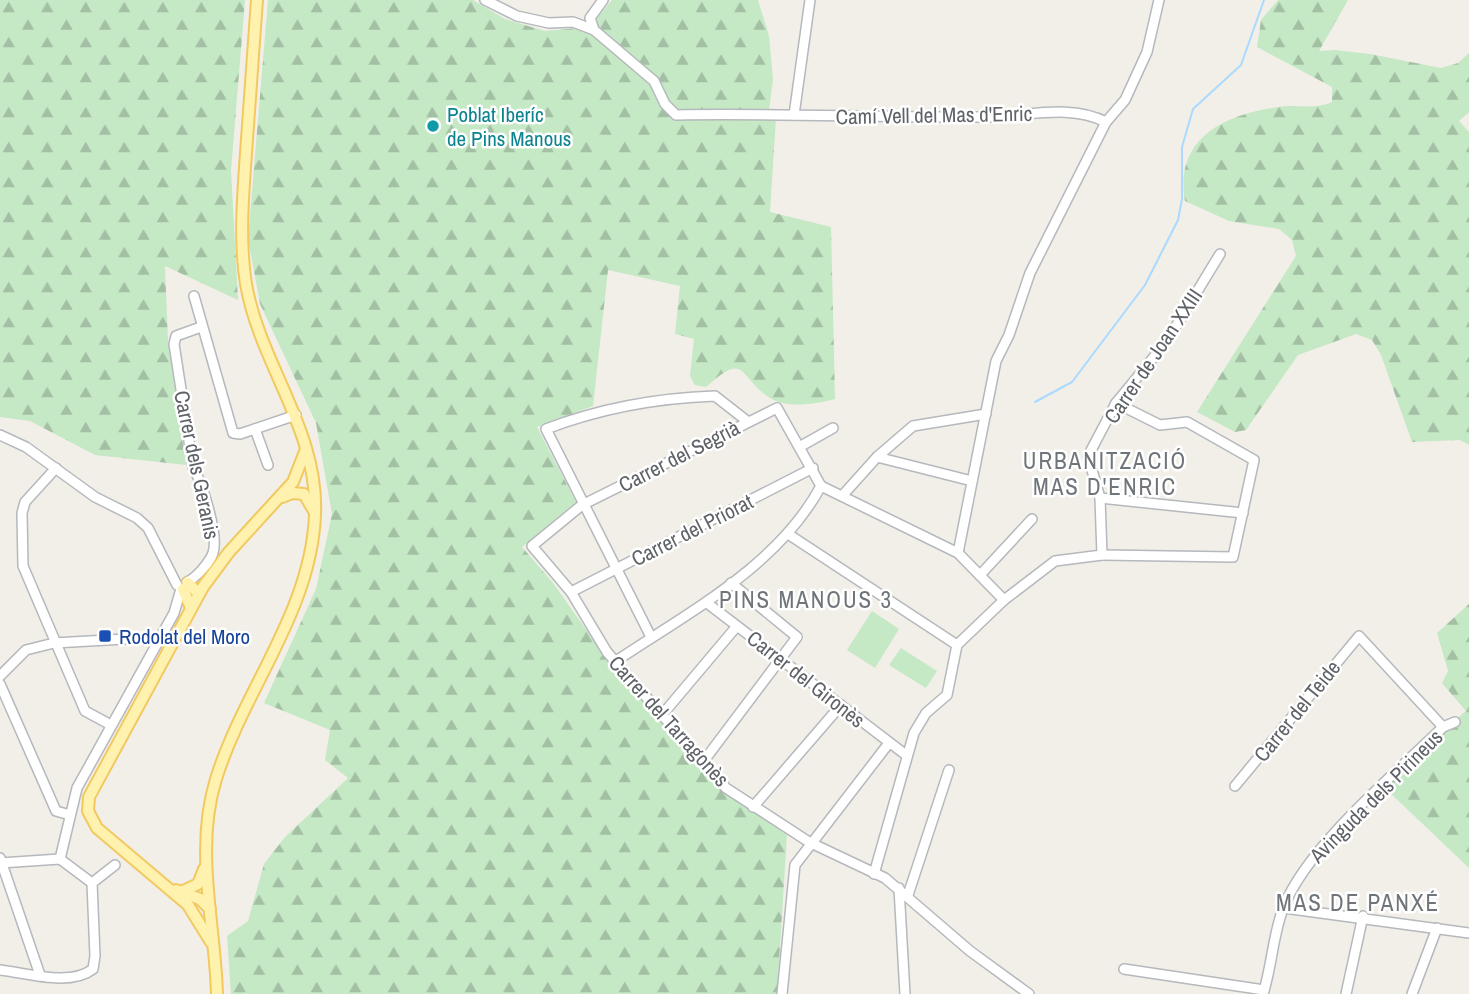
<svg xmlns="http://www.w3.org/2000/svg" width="1469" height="994" viewBox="0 0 1469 994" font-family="'Archivo Narrow',sans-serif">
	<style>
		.forest { fill: url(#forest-firs) }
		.pitch { fill: #c5e8c5 }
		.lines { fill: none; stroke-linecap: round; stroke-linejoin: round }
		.stream { stroke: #aadaff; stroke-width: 2 }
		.minor-casing { stroke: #b5b8bc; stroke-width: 12 }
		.major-casing { stroke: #f2c960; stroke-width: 14 }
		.minor { stroke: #fff; stroke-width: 9 }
		.major { stroke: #fff2af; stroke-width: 10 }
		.culture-dot { fill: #0f9aa8; stroke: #fff; stroke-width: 2.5 }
		.transit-dot { fill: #1a4fb4; stroke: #fff; stroke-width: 2.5 }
		.labels { text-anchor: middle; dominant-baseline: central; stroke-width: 5; stroke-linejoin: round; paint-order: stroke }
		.culture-label { font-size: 21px; fill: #0d838f; stroke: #fff; text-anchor: start }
		.street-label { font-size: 21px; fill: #5f6368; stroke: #fff }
		.transit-label { font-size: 21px; fill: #164399; stroke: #fff; text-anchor: start }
		.neighbourhood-label { font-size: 23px; letter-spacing: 2px; fill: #70757a; stroke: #fff }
	</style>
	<defs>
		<pattern id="forest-firs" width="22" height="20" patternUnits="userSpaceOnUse" patternTransform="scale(1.75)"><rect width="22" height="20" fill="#c5e8c5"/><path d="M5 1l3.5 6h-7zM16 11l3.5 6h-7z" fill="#a3c0a4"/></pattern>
	</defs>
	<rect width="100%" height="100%" fill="#f1efe8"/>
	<g class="forest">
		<path d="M0 0H245L231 171 238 300 165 266 168 342 186 465 95 455 30 421 0 417Z"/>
		<path d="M268 0H473L505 19 545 31 589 27 612 0H758L769 36 773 79 768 118H776L770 212 831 227 835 399C817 404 787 409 770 398 737 376 747 350 706 387L695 385 690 376 694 339 675 334 680 286 608 270 593 406 537 427 576 502 522 547 553 583 592 638 715 784 787 835 777 994H231L227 936 248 921 264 864 285 837 348 778 325 760 330 730 264 703 316 589 332 514 316 423 260 304 248 239Z"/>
		<path d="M1278 0H1348L1319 51 1335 50 1370 54 1441 68 1458 63 1469 53V112L1459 121 1469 132V445L1460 440 1412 442 1381 355 1372 340 1356 334 1298 355 1246 430 1235 432 1197 412 1296 256 1292 240 1279 229 1229 221 1185 201C1174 138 1225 114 1279 107 1298 104 1314 110 1332 102V87L1257 47 1261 20Z"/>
		<path d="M1469 604V868L1385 788 1445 728 1466 711 1442 683 1448 671 1437 633Z"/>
	</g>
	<g class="pitch">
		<path d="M872 611 899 629 875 668 847 650Z"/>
		<path d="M901 648 937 671 926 688 889 665Z"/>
	</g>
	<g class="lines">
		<path class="stream" d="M1035 402 1072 382 1145 285 1178 220 1182 199V147L1193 109 1241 65 1264 0"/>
		<defs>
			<g id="minor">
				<path d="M485 0 517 16 549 23 573 22 594 30 654 81 665 104 676 115C779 113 882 118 985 117 1026 117 1069 103 1106 122"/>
				<path d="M594 30 590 18 603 0"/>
				<path d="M794 115 810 0"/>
				<path d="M194 296 233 433 240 434 296 415"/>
				<path d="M255 429 268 465"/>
				<path d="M0 435 26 447 95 497 137 518 148 528 177 585"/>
				<path d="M801 446 833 428"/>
				<path d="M877 457 972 481"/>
				<path d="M56 468 25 502 22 513 23 566 85 711 111 725"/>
				<path d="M842 496 877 457 913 426 986 414"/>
				<path d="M1100 498 1243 513"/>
				<path d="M788 534 957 645"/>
				<path d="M958 553 996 361 1009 335 1030 273 1106 122 1125 100 1147 52 1159 0"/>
				<path d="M1102 555 1233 557 1254 460 1187 422 1160 425 1116 403"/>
				<path d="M980 575 1032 519"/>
				<path d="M187 582C196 578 210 562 213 553 219 535 202 483 193 467L174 344 176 336 201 327"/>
				<path d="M571 592 813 468"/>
				<path d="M1004 600 958 553 821 486 777 408 582 505 532 546 571 592 607 652 726 788 809 842 885 878 970 951 1029 994"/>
				<path d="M707 603 906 755"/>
				<path d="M651 637 546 429C601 408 657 398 715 396L747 421"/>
				<path d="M616 661C689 612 778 566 821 486"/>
				<path d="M0 676 26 650 54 643 160 637"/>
				<path d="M0 684 56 811 70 815"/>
				<path d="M662 715 737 626"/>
				<path d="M703 762 797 637 731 583"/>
				<path d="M1235 786 1359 636 1443 727"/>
				<path d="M753 807 841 705"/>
				<path d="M0 858 40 975"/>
				<path d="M60 859 77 788 174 613 181 589"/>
				<path d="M0 863 60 859 92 883"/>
				<path d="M874 874 914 733 926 713 947 695 957 645 1004 600 1055 561 1102 555 1100 498 1088 456 1116 403 1167 341 1220 254"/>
				<path d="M92 883 115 865"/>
				<path d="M899 888 905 994"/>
				<path d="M908 895 949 770"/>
				<path d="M1284 908 1469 933"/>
				<path d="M1124 969 1264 990"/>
				<path d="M0 970C27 973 70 987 93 969L95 956 92 883"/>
				<path d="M782 994 795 865 889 743"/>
				<path d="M1263 994C1272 966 1273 933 1284 906 1309 845 1394 775 1443 727L1455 722"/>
				<path d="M1346 994 1363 916"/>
				<path d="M1412 994 1437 928"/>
			</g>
			<g id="major">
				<path d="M282 497 292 493 304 494 314 511"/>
				<path d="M188 583 199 594"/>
				<path d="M183 589 191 608"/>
				<path d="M176 890 200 899 210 909"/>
				<path d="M181 892 198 884 204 869"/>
				<path d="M211 942 188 905 97 828 88 811 89 797 203 587 229 552 293 482 306 449"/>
				<path d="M217 994C215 922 194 850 216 779 244 689 311 612 315 515 319 430 260 365 246 284 239 240 243 197 246 153 250 102 253 51 257 0"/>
			</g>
		</defs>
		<use href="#minor" class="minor-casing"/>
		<use href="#major" class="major-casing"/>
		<use href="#minor" class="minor"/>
		<use href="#major" class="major"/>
	</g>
	<circle class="culture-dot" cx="433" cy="126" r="7"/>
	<rect class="transit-dot" x="98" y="629" width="14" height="14" rx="3.5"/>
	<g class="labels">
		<g class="culture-label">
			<text x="447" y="114">Poblat Iberíc<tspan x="447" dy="24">de Pins Manous</tspan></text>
		</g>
		<g class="street-label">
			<text transform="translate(934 115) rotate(-1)">Camí Vell del Mas d'Enric</text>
			<text transform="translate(1153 356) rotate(-56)">Carrer de Joan XXIII</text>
			<text transform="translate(679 456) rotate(-27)">Carrer del Segrià</text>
			<text transform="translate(197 465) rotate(78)">Carrer dels Geranis</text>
			<text transform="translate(692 530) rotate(-27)">Carrer del Priorat</text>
			<text transform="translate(806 679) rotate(38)">Carrer del Gironès</text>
			<text transform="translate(1297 711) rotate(-51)">Carrer del Teide</text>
			<text transform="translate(669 721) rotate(48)">Carrer del Tarragonès</text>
			<text transform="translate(1376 796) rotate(-45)">Avinguda dels Pirineus</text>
		</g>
		<g class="transit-label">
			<text x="119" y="636">Rodolat del Moro</text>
		</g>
		<g class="neighbourhood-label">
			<text x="1105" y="460">URBANITZACIÓ<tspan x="1105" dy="26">MAS D'ENRIC</tspan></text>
			<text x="806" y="599">PINS MANOUS 3</text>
			<text x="1358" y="902">MAS DE PANXÉ</text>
		</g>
	</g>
</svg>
